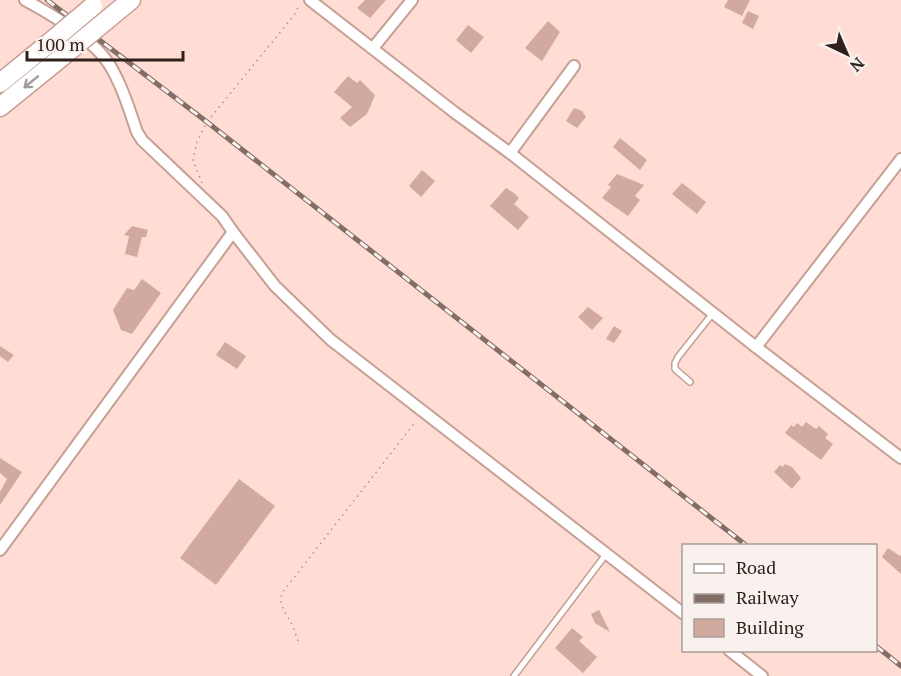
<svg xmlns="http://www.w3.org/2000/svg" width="901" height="676" viewBox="0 0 901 676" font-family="'PT Serif',serif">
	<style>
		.building { fill: #d1a99f }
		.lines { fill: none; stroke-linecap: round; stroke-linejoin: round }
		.lane-casing { stroke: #c69f95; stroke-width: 8 }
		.street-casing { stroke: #c69f95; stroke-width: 14 }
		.highway-casing { stroke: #c69f95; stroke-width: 21 }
		.path { stroke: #ae938c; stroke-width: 1.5; stroke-dasharray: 1.5 4.5; stroke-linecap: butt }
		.lane { stroke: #fff; stroke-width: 5 }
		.street { stroke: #fff; stroke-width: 10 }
		.highway { stroke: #fff; stroke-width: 18 }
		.rail-casing { stroke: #846d67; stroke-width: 5 }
		.rail { stroke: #f9f1ee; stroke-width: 3; stroke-dasharray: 9; stroke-linecap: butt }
		.highway-bridge-casing { stroke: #c69f95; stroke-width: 21; stroke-linecap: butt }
		.highway-bridge { stroke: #fff; stroke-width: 18 }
		.oneway { stroke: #a19b99 }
	</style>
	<rect width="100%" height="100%" fill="#ffddd4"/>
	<g class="building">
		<path d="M365 0H386L370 18 357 8Z"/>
		<path d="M728 0H750L742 16 724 7Z"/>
		<path d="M748 11 759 16 753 29 742 23Z"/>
		<path d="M548 21 560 32 542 61 525 48Z"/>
		<path d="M468 25 484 37 471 53 456 40Z"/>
		<path d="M348 76 357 83 360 80 375 95 367 114 350 127 340 118 352 107 334 92Z"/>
		<path d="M574 108 582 111 586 117 577 128 566 121Z"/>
		<path d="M620 138 647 160 640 170 613 147Z"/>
		<path d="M422 170 435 181 421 197 409 186Z"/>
		<path d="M617 174 644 185 635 196 640 200 628 216 602 198 611 187 608 185Z"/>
		<path d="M682 183 706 202 697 214 672 194Z"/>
		<path d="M506 188 514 193 519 198 514 204 529 217 518 230 490 206Z"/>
		<path d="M132 226 148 230 146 237H142L137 257 125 254 129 236 124 235Z"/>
		<path d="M142 279 161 293 132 334 121 330 113 310 127 288 134 290Z"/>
		<path d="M588 307 603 318 592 330 578 317Z"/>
		<path d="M614 326 622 331 614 343 606 339Z"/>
		<path d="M225 342 246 356 237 369 216 355Z"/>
		<path d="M0 346 14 355 8 362 0 356Z"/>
		<path d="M806 422 816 429 819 426 828 434 825 438 833 444 821 460 785 433 791 425 794 427 797 423 802 427Z"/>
		<path d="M0 458 22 472 0 505V492L7 479 0 473Z"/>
		<path d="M785 464 792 467 801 478 792 489 774 472 780 465 783 467Z"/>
		<path d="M239 479 275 506 216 585 180 558Z"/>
		<path d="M888 548 900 556 901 554V574L882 557Z"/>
		<path d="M599 610 610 632 595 623 591 614Z"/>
		<path d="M572 628 583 637 579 641 597 657 583 673 555 648Z"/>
	</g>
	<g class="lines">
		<defs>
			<g id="lane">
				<path d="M690 382 675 369V363L678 357 713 313"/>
				<path d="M514 676 607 553"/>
			</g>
			<g id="street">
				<path d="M25 0C51 14 93 39 109 64 122 85 129 109 137 132L142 140 222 216 233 232"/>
				<path d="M310 0 454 112 510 153 756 347"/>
				<path d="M373 48 412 0"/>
				<path d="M510 153 574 66"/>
				<path d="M901 159 756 347 901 458"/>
				<path d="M0 550 233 232 275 286 331 340 684 614"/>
				<path d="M729 650 762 676"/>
			</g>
			<g id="highway">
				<path d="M108 19 131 0"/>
				<path d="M0 83 48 44"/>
				<path d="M0 107 63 56"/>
			</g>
		</defs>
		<use href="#lane" class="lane-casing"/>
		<use href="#street" class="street-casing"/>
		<use href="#highway" class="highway-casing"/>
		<g class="path">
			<path d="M202 183 193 160 197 142 207 122 295 14 299 5"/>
			<path d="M298 641C296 636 295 631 293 626 287 614 278 607 282 593L416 421"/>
		</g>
		<use href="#lane" class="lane"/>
		<use href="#street" class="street"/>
		<use href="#highway" class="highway"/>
		<defs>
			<g id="rail">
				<path d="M47 0 207 122 747 546"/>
				<path d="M876 646 901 666"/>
			</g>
		</defs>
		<use href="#rail" class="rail-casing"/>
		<use href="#rail" class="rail"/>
		<defs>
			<g id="highway-bridge">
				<path d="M48 44 93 6"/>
				<path d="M63 56 108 19"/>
			</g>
		</defs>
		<use href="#highway-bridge" class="highway-bridge-casing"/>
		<use href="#highway-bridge" class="highway-bridge"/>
	</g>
	<defs><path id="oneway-shaft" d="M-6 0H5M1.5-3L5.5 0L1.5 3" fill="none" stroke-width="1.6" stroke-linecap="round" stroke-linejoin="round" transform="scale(1.5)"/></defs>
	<use class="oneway" href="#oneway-shaft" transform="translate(31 82) rotate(141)"/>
	<rect x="682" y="544" width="195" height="108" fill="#f9f1ee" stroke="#a89d9a" stroke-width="1.5"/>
	<rect x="694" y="564" width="30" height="9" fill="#ffffff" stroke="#a89d9a" stroke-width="1.5"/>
	<text x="736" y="574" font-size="18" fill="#2f201c">Road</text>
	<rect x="694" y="594" width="30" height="9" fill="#846d67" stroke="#a89d9a" stroke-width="1.5"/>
	<text x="736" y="604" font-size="18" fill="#2f201c">Railway</text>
	<rect x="694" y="619" width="30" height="18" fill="#d1a99f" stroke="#a89d9a" stroke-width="1.5"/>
	<text x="736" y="634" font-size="18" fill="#2f201c">Building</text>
	<g transform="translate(847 54) rotate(136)" stroke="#f9f1ee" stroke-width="4.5" paint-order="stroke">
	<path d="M0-4.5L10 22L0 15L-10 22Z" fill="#2f201c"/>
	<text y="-9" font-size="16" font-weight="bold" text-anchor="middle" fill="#2f201c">N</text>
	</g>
	<path d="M27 51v9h156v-9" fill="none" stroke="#2f201c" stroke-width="3"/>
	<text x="36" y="51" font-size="18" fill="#2f201c" stroke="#f9f1ee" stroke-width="4.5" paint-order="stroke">100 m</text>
</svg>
